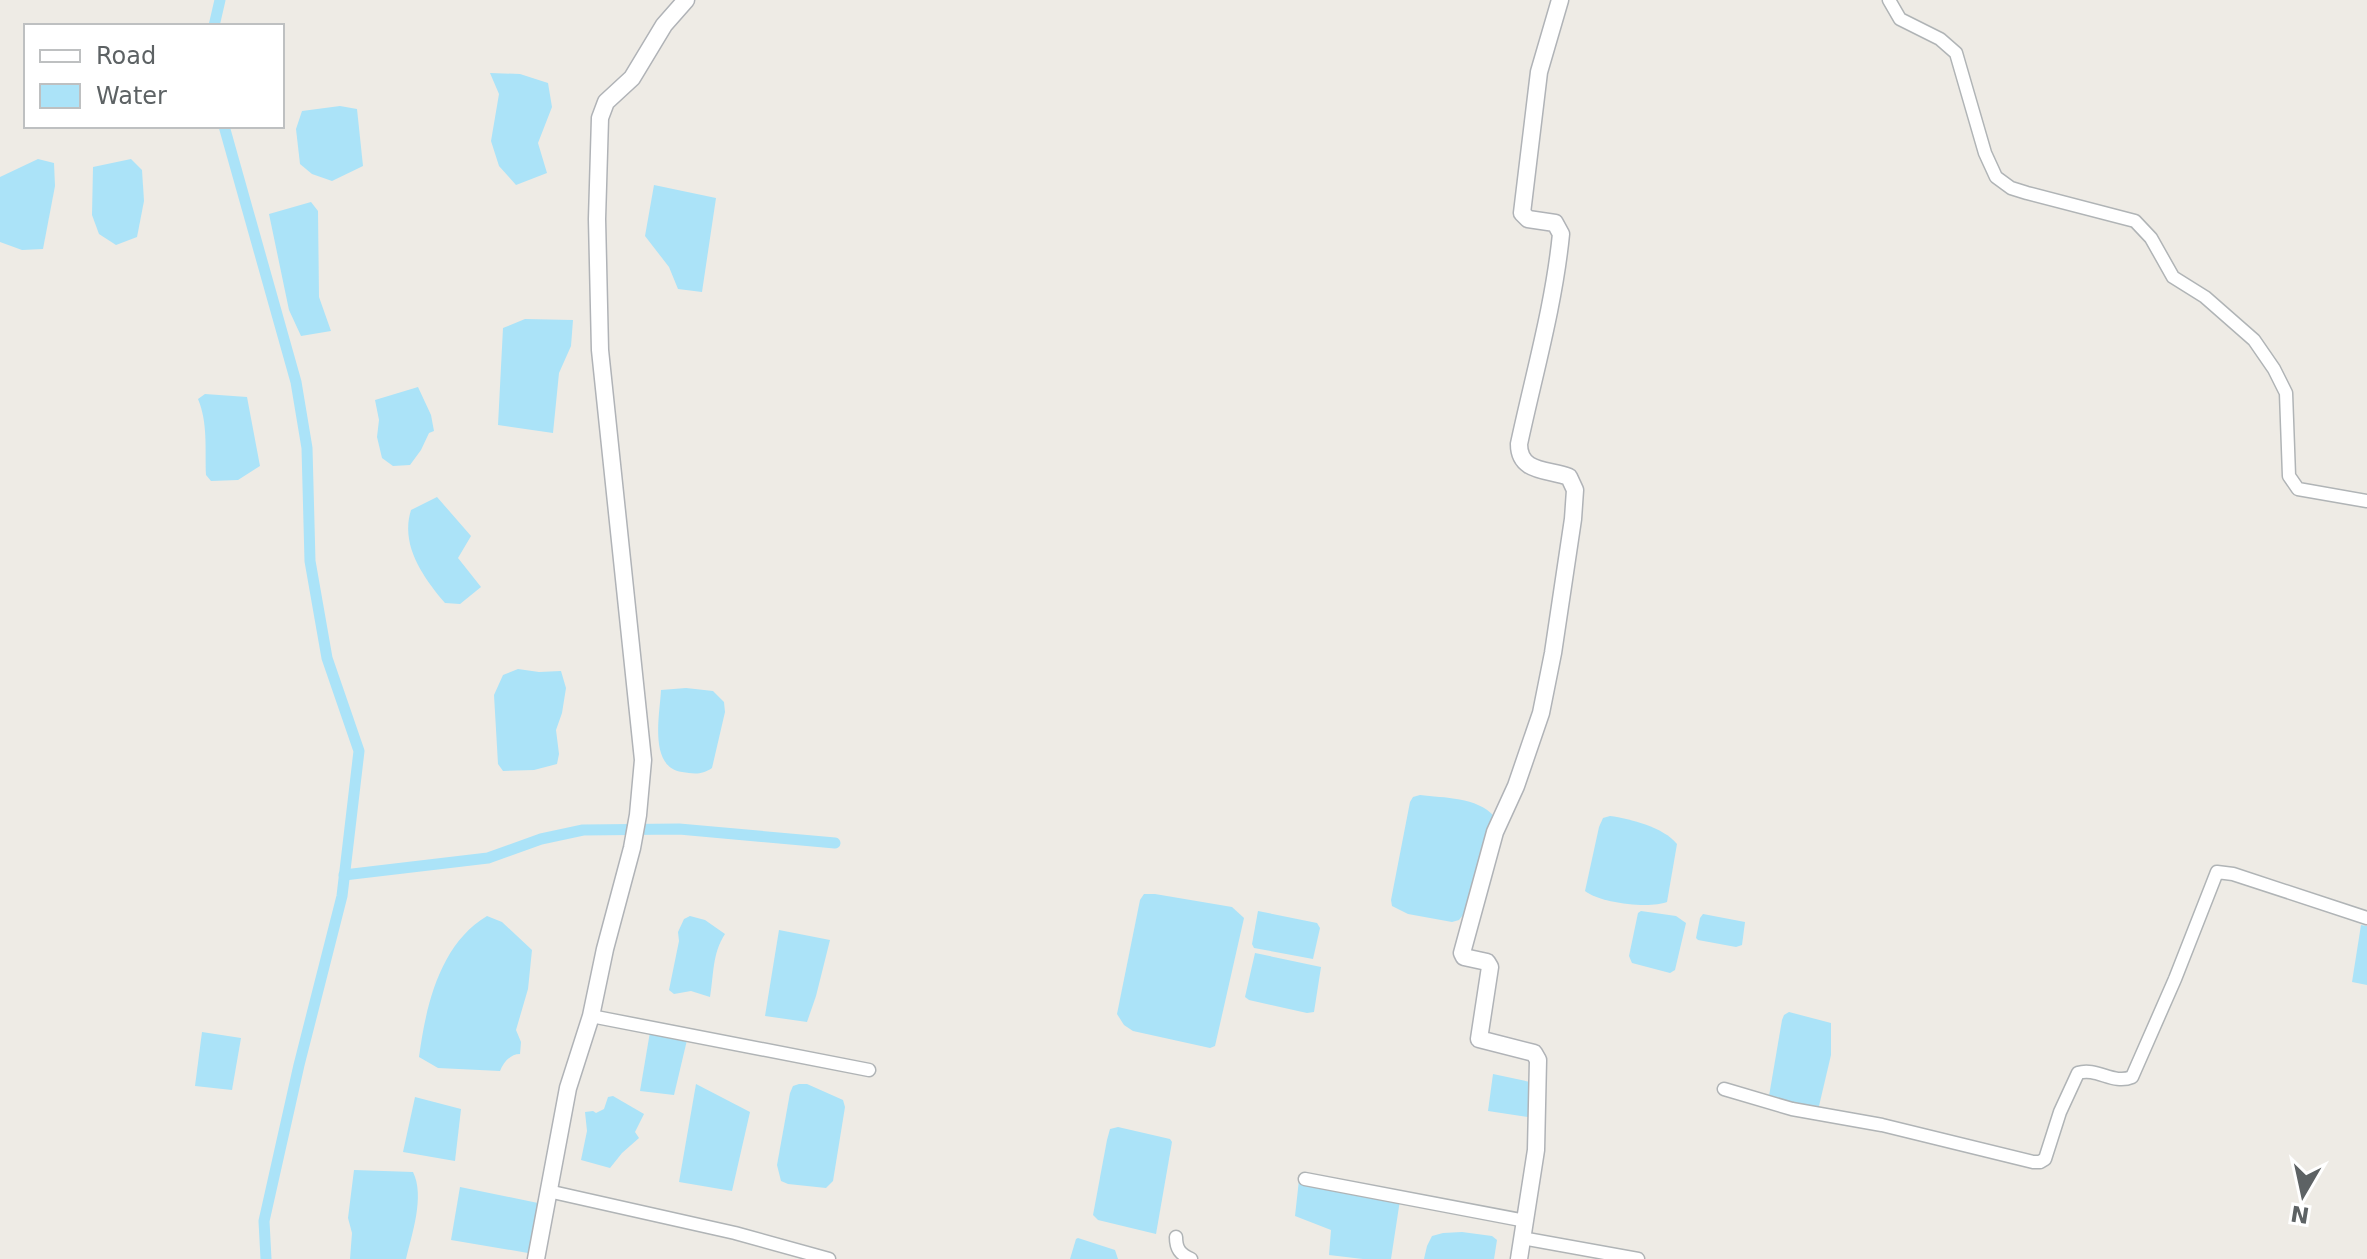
<svg xmlns="http://www.w3.org/2000/svg" width="2367" height="1259" viewBox="0 0 2367 1259" font-family="'DejaVu Sans',sans-serif">
	<style>
		.water { fill: #abe3f8 }
		.lines { fill: none; stroke-linecap: round; stroke-linejoin: round }
		.canal { stroke: #abe3f8; stroke-width: 11 }
		.street-casing { stroke: #b0b4b6; stroke-width: 15 }
		.secondary-casing { stroke: #b0b3b7; stroke-width: 19 }
		.street { stroke: #fff; stroke-width: 12 }
		.secondary { stroke: #fff; stroke-width: 16 }
	</style>
	<rect width="100%" height="100%" fill="#eeebe5"/>
	<g class="water">
		<path d="M490 73 520 74 548 83 552 107 538 143 547 173 516 185 499 166 491 141 499 94Z"/>
		<path d="M340 106 357 109 363 166 332 181 312 174 300 164 296 129 302 111Z"/>
		<path d="M38 159 54 163 55 186 43 249 22 250 0 242V177Z"/>
		<path d="M131 159 142 170 144 201 137 237 116 245 99 234 92 215 93 167Z"/>
		<path d="M654 185 716 198 702 292 678 289 669 267 645 236Z"/>
		<path d="M311 202 318 211 319 297 331 331 301 336 289 310 269 214Z"/>
		<path d="M525 319 573 320 571 346 559 373 553 433 498 425 503 328Z"/>
		<path d="M418 387 431 415 434 431 429 433 421 450 410 465 393 466 382 458 377 437 379 420 375 400Z"/>
		<path d="M205 394 247 397 260 466 238 480 211 481 206 475C205 449 208 423 198 399Z"/>
		<path d="M437 497 471 536 458 558 481 587 460 604 445 603C423 577 400 545 411 510Z"/>
		<path d="M518 669 539 672 561 671 566 688 562 713 556 730 559 754 557 764 534 770 503 771 498 764 494 695 503 675Z"/>
		<path d="M686 688 713 691 724 702 725 712 712 768C702 775 694 774 682 772 648 767 660 714 661 690Z"/>
		<path d="M1420 795C1444 798 1477 797 1494 816L1467 910 1459 920 1452 922 1408 914 1392 906 1391 900 1410 802 1413 797Z"/>
		<path d="M1610 816C1631 819 1663 827 1677 844L1667 902C1649 909 1600 903 1585 891L1599 827 1603 818Z"/>
		<path d="M1144 894H1155L1232 907 1244 918 1215 1046 1210 1048 1133 1031 1124 1025 1117 1014 1140 900Z"/>
		<path d="M1258 911 1317 923 1320 928 1313 959 1254 948 1252 944Z"/>
		<path d="M1641 911 1676 916 1686 923 1675 970 1670 973 1632 963 1629 956 1638 913Z"/>
		<path d="M1703 914 1745 922 1742 945 1736 947 1698 940 1696 938 1700 918Z"/>
		<path d="M487 916 502 922 532 950 528 989 516 1030 521 1042 520 1054C510 1054 503 1063 500 1071L438 1068 419 1057C426 1005 440 944 487 916Z"/>
		<path d="M690 916 705 920 725 934C712 954 714 974 710 997L691 991 674 994 669 990 679 941 678 932 684 919Z"/>
		<path d="M2361 925 2367 926V985L2352 982Z"/>
		<path d="M779 930 830 940 816 996 807 1022 765 1016Z"/>
		<path d="M1255 953 1321 967 1314 1012 1307 1013 1249 1000 1245 997Z"/>
		<path d="M1789 1012 1831 1023V1055L1819 1106 1789 1104 1769 1096 1782 1020 1784 1015Z"/>
		<path d="M202 1032 241 1038 232 1090 195 1086Z"/>
		<path d="M650 1032 687 1040 674 1095 640 1091Z"/>
		<path d="M1493 1074 1535 1083 1528 1117 1488 1111Z"/>
		<path d="M696 1084 750 1112 732 1191 679 1182Z"/>
		<path d="M799 1084H807L843 1100 845 1107 833 1181 826 1188 788 1184 781 1181 777 1165 790 1093 793 1086Z"/>
		<path d="M613 1096 644 1114 635 1132 639 1138 622 1153 610 1168 581 1160 587 1131 585 1112 593 1111 596 1113 604 1109 608 1097Z"/>
		<path d="M415 1097 461 1109 455 1161 403 1152Z"/>
		<path d="M1118 1127 1170 1139 1172 1142 1156 1234 1098 1220 1093 1215 1107 1140 1110 1129Z"/>
		<path d="M354 1170 413 1172C425 1196 412 1234 406 1259H350L352 1233 348 1218Z"/>
		<path d="M1299 1180 1400 1200 1391 1259H1363L1329 1255 1331 1230 1295 1216Z"/>
		<path d="M460 1187 538 1203 528 1253 451 1240Z"/>
		<path d="M1462 1232 1492 1236 1497 1240 1494 1259H1424L1427 1246 1432 1236 1443 1233Z"/>
		<path d="M1078 1238 1115 1250 1118 1259H1070L1076 1239Z"/>
	</g>
	<g class="lines">
		<g class="canal">
			<path d="M214 26 220 0"/>
			<path d="M224 126 296 382 307 448 310 561 327 658 359 751 342 896 299 1065 264 1221 266 1259"/>
			<path d="M344 875 488 858 541 839 583 830 679 829 835 843"/>
		</g>
		<defs>
			<g id="street">
				<path d="M1889 0 1900 19 1940 39 1956 53 1985 153 1996 177 2011 188 2027 193 2135 221 2151 238 2173 277 2205 297 2254 340 2274 369 2286 393 2289 476 2298 489 2367 501"/>
				<path d="M591 1016 869 1070"/>
				<path d="M1724 1089 1792 1109 1882 1125 2033 1162H2040L2045 1159 2060 1112 2078 1073C2097 1067 2113 1085 2132 1077L2175 979 2217 872 2233 874 2367 918"/>
				<path d="M1305 1179 1526 1221"/>
				<path d="M548 1191 735 1233 829 1259"/>
				<path d="M1176 1237C1176 1249 1180 1254 1191 1259"/>
				<path d="M1522 1238 1638 1259"/>
			</g>
			<g id="secondary">
				<path d="M536 1259 568 1088 591 1016 605 949 632 848 638 815 643 760 600 350 597 219 600 118 606 102 632 78 664 25 686 0"/>
				<path d="M1519 1259 1536 1150 1538 1060 1534 1053 1479 1039 1490 967 1487 962 1464 957 1462 953 1495 832 1516 786 1541 713 1553 653 1573 519 1575 490 1569 477C1548 469 1519 473 1519 444 1534 374 1554 305 1561 234L1555 223 1528 219 1522 213 1539 72 1560 0"/>
			</g>
		</defs>
		<use href="#street" class="street-casing"/>
		<use href="#secondary" class="secondary-casing"/>
		<use href="#street" class="street"/>
		<use href="#secondary" class="secondary"/>
	</g>
	<rect x="24" y="24" width="260" height="104" fill="#ffffff" stroke="#bec0c1" stroke-width="2"/>
	<rect x="40" y="50" width="40" height="12" fill="#ffffff" stroke="#bec0c1" stroke-width="2"/>
	<text x="96" y="64" font-size="24" fill="#5d6264">Road</text>
	<rect x="40" y="84" width="40" height="24" fill="#abe3f8" stroke="#bec0c1" stroke-width="2"/>
	<text x="96" y="104" font-size="24" fill="#5d6264">Water</text>
	<g transform="translate(2303 1195) rotate(189)" stroke="#ffffff" stroke-width="6" paint-order="stroke">
	<path d="M0-6L14 30L0 20L-14 30Z" fill="#5d6264"/>
	<text y="-12" font-size="22" font-weight="bold" text-anchor="middle" fill="#5d6264">N</text>
	</g>
</svg>
